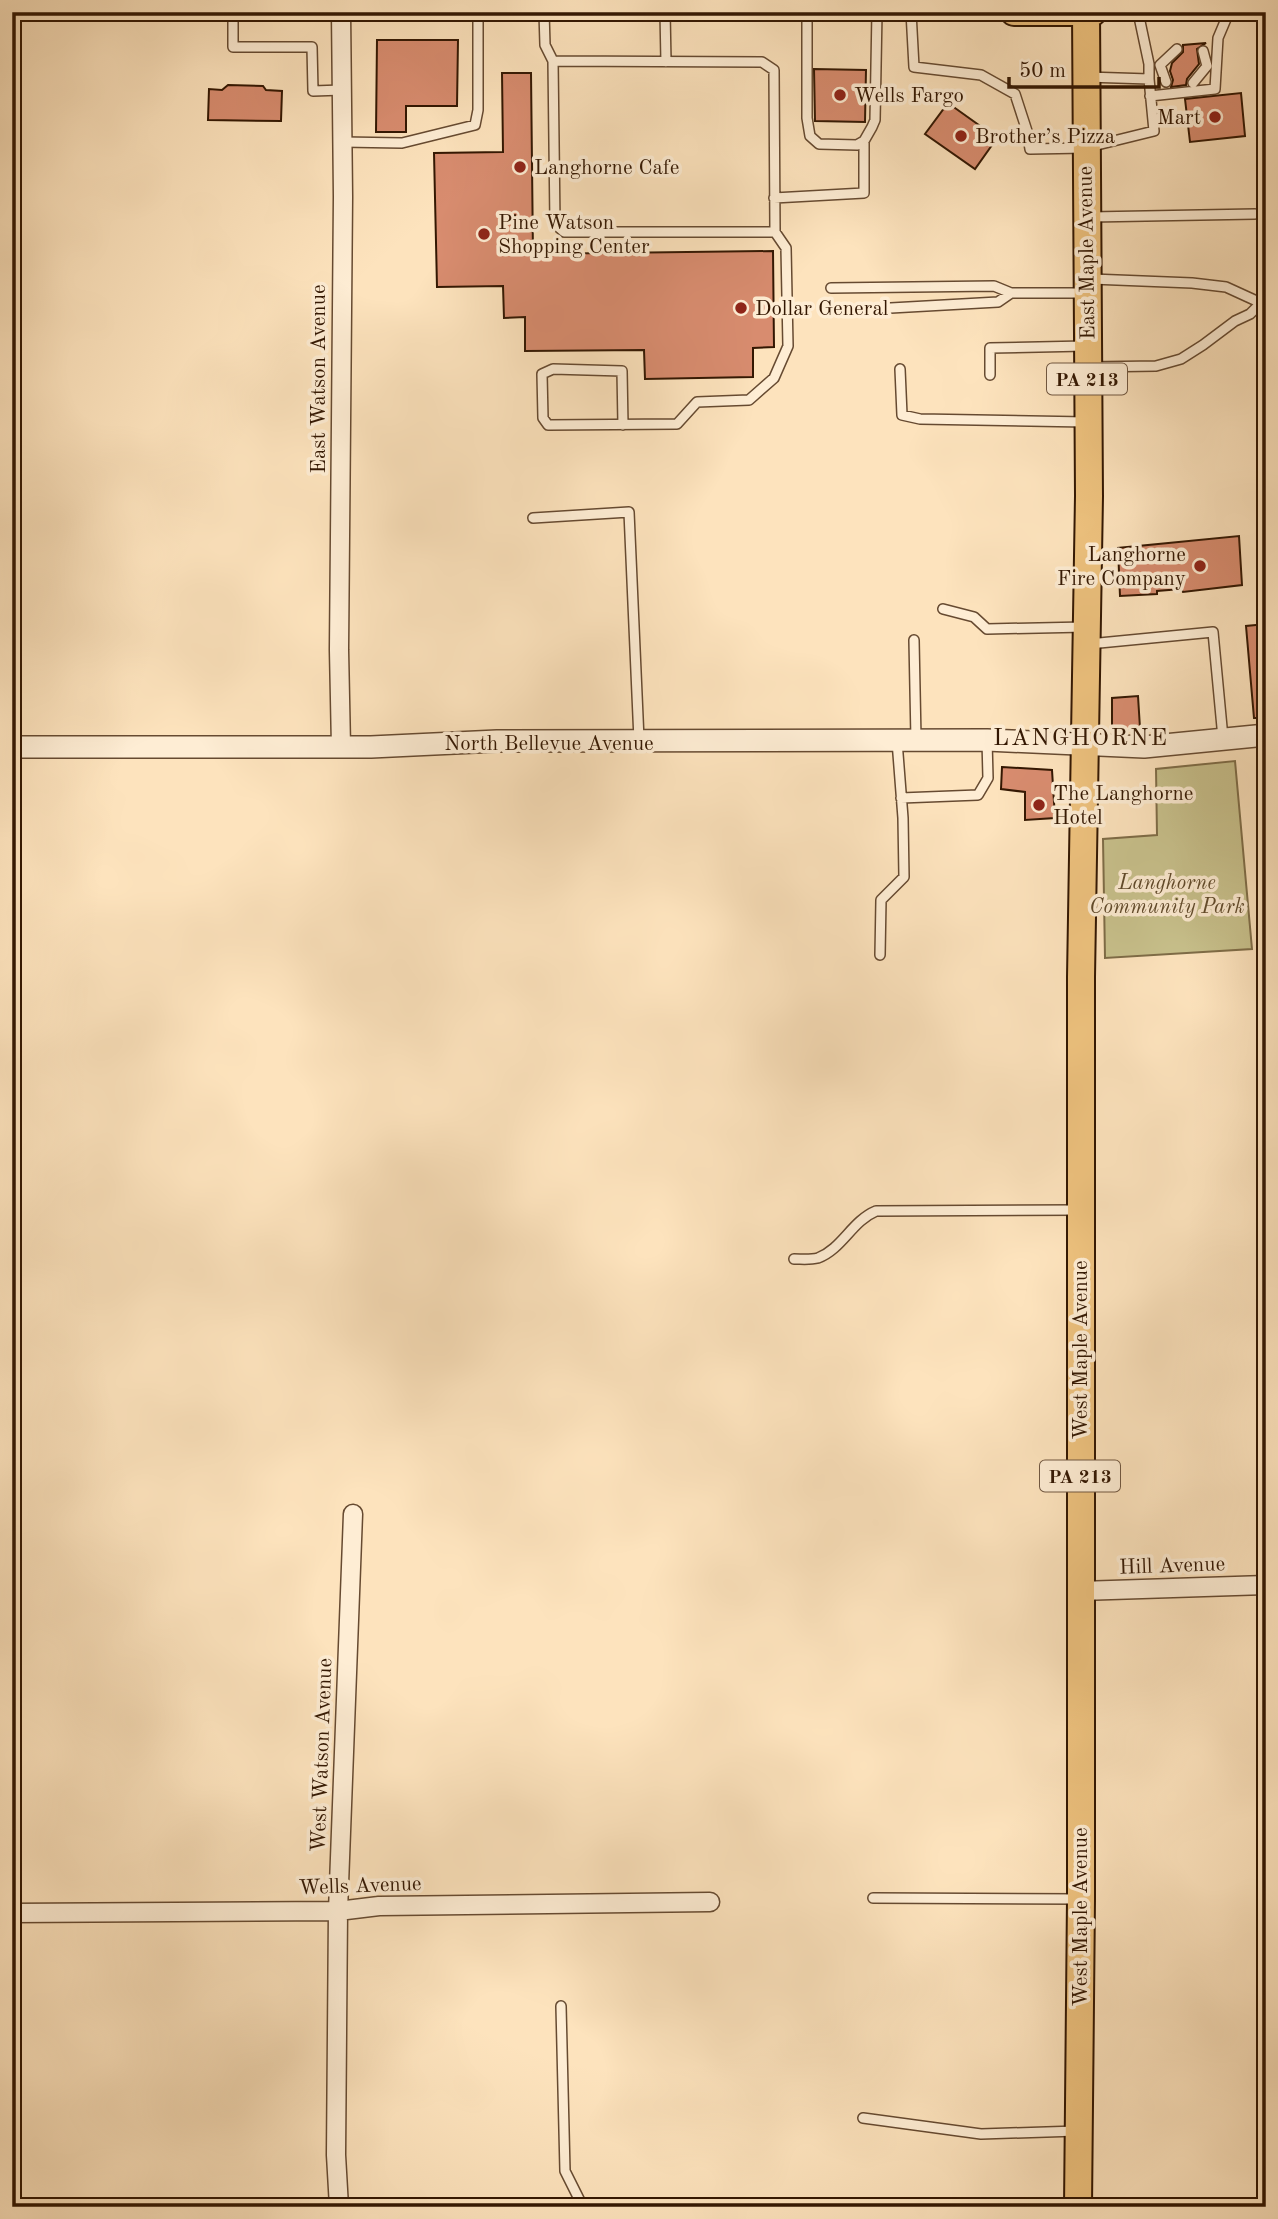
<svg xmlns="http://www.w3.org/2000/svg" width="1278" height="2219" font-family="'Old Standard TT',serif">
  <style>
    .green { fill: #c8c18c; stroke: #7e6c47; stroke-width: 2 }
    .building { fill: #d88c6f; stroke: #331702; stroke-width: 2 }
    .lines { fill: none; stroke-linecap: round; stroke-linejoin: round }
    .service-casing { stroke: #664a31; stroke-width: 12 }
    .minor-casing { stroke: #664a31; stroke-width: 21 }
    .tertiary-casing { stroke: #664a31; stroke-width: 24 }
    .primary-casing { stroke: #331702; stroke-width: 30 }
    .service { stroke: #feedd4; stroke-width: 9 }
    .minor { stroke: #feedd4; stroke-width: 18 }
    .tertiary { stroke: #feedd4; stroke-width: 21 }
    .primary { stroke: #eec27e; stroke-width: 26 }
    .poi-dot { fill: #8f2418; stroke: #feedd4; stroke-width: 2.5 }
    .labels { text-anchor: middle; stroke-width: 7; stroke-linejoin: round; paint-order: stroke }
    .shield { fill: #feedd4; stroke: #705741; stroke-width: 2 }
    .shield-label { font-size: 19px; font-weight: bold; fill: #331702 }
    .poi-label { font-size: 21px; fill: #331702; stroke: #feedd4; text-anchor: start }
    .street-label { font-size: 21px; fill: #331702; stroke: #feedd4 }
    .park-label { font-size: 21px; font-style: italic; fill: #604a2b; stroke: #feedd4 }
    .quarter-label { font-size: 24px; letter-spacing: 2px; fill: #331702; stroke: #feedd4 }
  </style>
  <rect width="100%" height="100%" fill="#fde3bd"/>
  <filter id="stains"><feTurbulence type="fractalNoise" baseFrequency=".00286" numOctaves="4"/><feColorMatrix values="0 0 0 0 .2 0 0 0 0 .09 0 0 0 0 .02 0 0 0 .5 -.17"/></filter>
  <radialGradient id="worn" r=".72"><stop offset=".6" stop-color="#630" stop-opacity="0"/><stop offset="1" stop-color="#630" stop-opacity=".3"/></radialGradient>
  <path class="green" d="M1235,761L1252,949L1105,958L1103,839L1157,835L1156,769Z"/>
  <path class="building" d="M377,40H458L457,106H406V132H376Z
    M1206,43L1197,49L1199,64L1187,79L1186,85L1171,87L1173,80L1170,71L1172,63L1183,52V45Z
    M814,69L866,70L865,122L815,121Z
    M502,73H531L533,254L773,251L774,347L753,348V377L645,379L644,350L525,351V317L504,318L503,286L437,287L434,153L503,152Z
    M228,85L263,86L266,90L282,91L281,121L208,120L209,89L222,90Z
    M1241,93L1245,136L1190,142L1185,99Z
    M948,103L997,138L975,169L925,134Z
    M1239,536L1242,585L1183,592L1181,589L1157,591V594L1120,596L1118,548Z
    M1266,624V718H1254L1246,626Z
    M1138,696L1140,728L1112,731V698Z
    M1002,767L1052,770L1055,818L1025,820V792L1001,789Z"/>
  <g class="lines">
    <g class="service-casing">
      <path id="service" d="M233,12V47H312L313,91L342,90
        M544,12L545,45L553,61L555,224L564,232H775L774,70L762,62L553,61
        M665,12L666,62
        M807,12V118L810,136L819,144L857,145L864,141L872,127L875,120L877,12
        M911,12L914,67L981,75L1015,94L1027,131L1030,149L1085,148L1154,131L1149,79L1087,77
        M1138,12L1149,64V79
        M1166,82L1160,65L1177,49
        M1193,83L1207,66L1203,51
        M1150,96L1215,89L1218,38L1229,12
        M343,142L402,143L475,125L478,110V12
        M774,198L864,193V141
        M1091,217L1255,214
        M1092,279L1192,283L1226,287L1261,303
        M831,288L994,286L1011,293H1086
        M855,310L998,302L1011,293
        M1091,367L1156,366L1181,359L1203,345L1235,321L1250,314L1261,303L1266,302
        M900,369L902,415L920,419L1086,422
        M990,375V348L1085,346
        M623,425L622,371L553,369L542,374L543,418L548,425L677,424L697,402L749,400L774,378L788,346L786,248L775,232
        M533,518L629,512L639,740
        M943,609L974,617L987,629L1085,627
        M914,640L916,739
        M1089,644L1213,632L1223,738
        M901,798L978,795L988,778L987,740
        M880,955L881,900L904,877L903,818L897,741
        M794,1259C802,1259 810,1260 818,1258C842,1249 852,1221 876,1211L1079,1210
        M873,1898L1079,1899
        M561,2006L565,2171L583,2207
        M863,2118L981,2134L1077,2131"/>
    </g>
    <g class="minor-casing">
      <path id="minor" d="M341,12L343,197L339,650L341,747
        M1080,1591L1266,1585
        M12,1913L338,1911L379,1906L710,1902
        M339,2207L336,2155L338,1911L353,1514"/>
    </g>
    <g class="tertiary-casing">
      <path id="tertiary" d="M12,747H371L497,741L987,740L1144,747L1266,735"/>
    </g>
    <g class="primary-casing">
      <path id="primary" d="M1014,12H1093
        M1078,2207L1081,1899V977L1089,496L1086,12"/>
    </g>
    <use href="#service" class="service"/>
    <use href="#minor" class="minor"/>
    <use href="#tertiary" class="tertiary"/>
    <use href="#primary" class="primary"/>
  </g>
  <g class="poi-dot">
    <circle cx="840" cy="95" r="7"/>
    <circle cx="1215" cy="117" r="7"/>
    <circle cx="961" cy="136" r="7"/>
    <circle cx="520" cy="167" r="7"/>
    <circle cx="484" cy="234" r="7"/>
    <circle cx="741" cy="308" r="7"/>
    <circle cx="1200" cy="566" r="7"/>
    <circle cx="1039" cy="805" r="7"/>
  </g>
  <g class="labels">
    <g class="shield">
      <rect x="1047" y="363.5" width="80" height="31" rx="5"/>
      <rect x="1040" y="1460.5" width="80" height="31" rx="5"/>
    </g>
    <g class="shield-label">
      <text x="1087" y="386">PA 213</text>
      <text x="1080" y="1483">PA 213</text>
    </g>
    <g class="poi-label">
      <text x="854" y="102">Wells Fargo</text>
      <text x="1201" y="124" text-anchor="end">Mart</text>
      <text x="975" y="143">Brother’s Pizza</text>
      <text x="534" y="174">Langhorne Cafe</text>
      <text x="498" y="229">Pine Watson<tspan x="498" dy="24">Shopping Center</tspan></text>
      <text x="755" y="315">Dollar General</text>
      <text x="1186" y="561" text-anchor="end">Langhorne<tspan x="1186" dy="24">Fire Company</tspan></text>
      <text x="1053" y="800">The Langhorne<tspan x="1053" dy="24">Hotel</tspan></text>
    </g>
    <g class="street-label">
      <text transform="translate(1086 253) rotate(-91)" y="7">East Maple Avenue</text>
      <text transform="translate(318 379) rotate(-90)" y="7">East Watson Avenue</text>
      <text x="549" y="750">North Bellevue Avenue</text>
      <text transform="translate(1080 1350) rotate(-90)" y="7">West Maple Avenue</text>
      <text transform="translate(1172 1565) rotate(-2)" y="7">Hill Avenue</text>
      <text transform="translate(321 1755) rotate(-88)" y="7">West Watson Avenue</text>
      <text transform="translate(360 1885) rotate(-2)" y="7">Wells Avenue</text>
      <text transform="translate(1080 1917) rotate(-90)" y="7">West Maple Avenue</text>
    </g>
    <g class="park-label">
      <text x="1167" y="889">Langhorne<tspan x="1167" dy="24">Community Park</tspan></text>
    </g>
    <g class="quarter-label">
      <text x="1081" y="745">LANGHORNE</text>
    </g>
  </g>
  <rect width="1278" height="2219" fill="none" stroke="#fde3bd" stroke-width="42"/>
  <rect x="14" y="14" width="1250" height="2191" fill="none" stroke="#331702" stroke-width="3.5"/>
  <rect x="21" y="21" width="1236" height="2177" fill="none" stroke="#331702" stroke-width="2"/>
  <path d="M1009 77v10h150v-10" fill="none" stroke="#331702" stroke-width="3.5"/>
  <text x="1019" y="77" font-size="21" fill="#331702" stroke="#feedd4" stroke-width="5" paint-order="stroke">50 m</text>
  <rect width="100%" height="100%" filter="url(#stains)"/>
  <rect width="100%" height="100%" fill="url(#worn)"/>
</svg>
